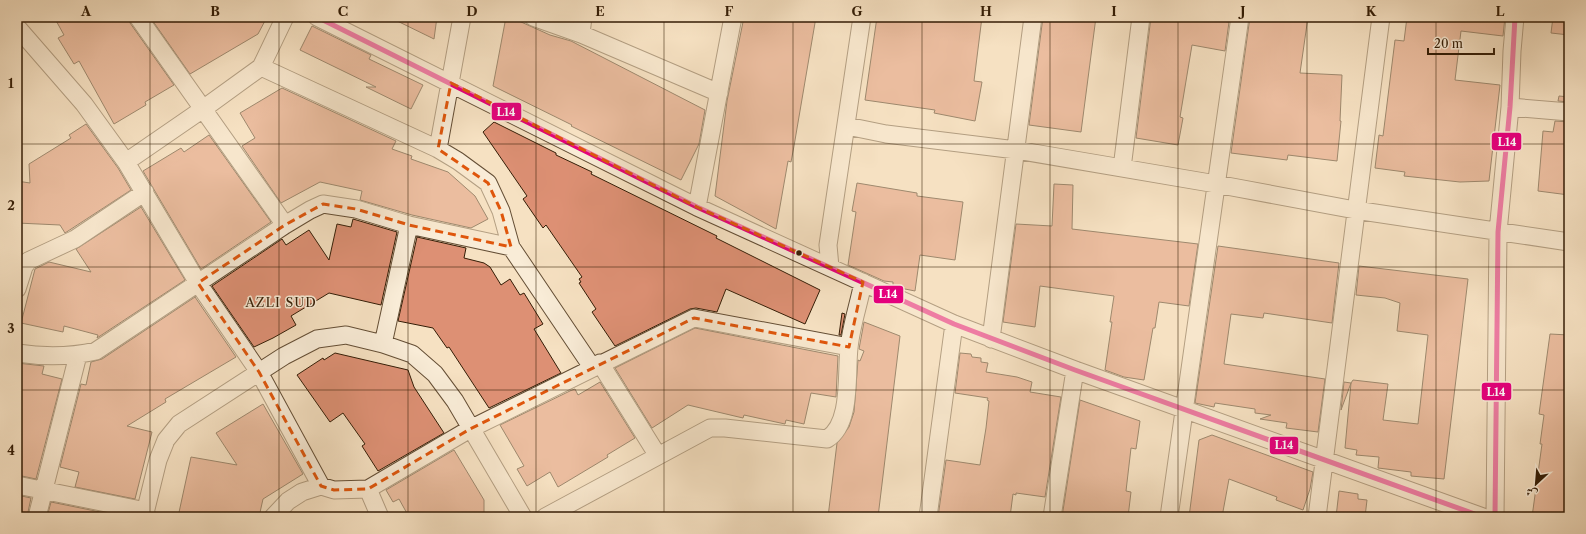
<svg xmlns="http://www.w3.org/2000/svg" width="1586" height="534" font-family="'Libre Caslon Text',Amiri,serif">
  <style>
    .building { fill: #dd9074; stroke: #341d06 }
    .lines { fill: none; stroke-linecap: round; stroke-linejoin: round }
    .minor-casing { stroke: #644e35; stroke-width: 19 }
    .minor { stroke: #f9ecd7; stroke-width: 17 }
    .bus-1-casing { stroke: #f9ecd7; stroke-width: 8 }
    .bus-1 { stroke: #e5007d; stroke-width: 5 }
    .marked { fill: none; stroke: #df560c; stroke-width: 3; stroke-dasharray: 8 5; stroke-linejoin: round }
    .grid { fill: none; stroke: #341d06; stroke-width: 1; stroke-opacity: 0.55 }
    .bus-dot { fill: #341d06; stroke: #f9ecd7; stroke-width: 1.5 }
    .labels { text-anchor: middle; stroke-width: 3; stroke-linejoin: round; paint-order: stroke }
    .neighbourhood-label { font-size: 13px; letter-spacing: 1px; fill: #341d06; stroke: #f9ecd7 }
    .line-badge { stroke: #f9ecd7; stroke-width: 1.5 }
    .badge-label { font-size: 11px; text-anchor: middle; font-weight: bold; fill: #fff }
    .neatline { fill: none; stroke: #341d06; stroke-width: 1.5 }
    .grid-label { font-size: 13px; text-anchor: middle; font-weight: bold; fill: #341d06 }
  </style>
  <rect width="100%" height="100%" fill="#f6e1c2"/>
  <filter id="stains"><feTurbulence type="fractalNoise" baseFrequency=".005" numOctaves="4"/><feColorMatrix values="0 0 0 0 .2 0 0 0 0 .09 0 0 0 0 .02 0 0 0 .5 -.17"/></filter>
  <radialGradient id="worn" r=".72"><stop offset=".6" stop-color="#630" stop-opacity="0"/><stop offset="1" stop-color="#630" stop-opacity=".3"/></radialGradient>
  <path class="building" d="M54,17H128L130,23L174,85L145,102L146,105L114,124L79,61L74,64L58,38L64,35Z
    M150,17H267L258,34L190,74Z
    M389,17H437L434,39Z
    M506,17H510L550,35L571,41L705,110L699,144L681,180L571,126L572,125L493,86Z
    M744,17H816L794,146L791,162L788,161L776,229L715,196L727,101Z
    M877,17H913L946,21L947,17H982L974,81L982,82L975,121L934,113L935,110L865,100Z
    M1043,17H1096L1081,132L1029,125Z
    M1151,17H1193L1229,22L1225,51L1192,45L1180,117L1183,118L1178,145L1136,138Z
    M1250,17H1308L1300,73L1342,75L1340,121H1341L1337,161L1288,155L1287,160L1231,153Z
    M1407,17H1505L1503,36L1461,31L1455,80L1500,85L1489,181L1460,182L1404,176L1405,172L1375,168L1379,135L1383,136L1395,40L1404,41Z
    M1553,17H1569V35L1551,33Z
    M312,26L371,55L369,59L423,85L411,109L366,87H376L300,50Z
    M282,88L396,141L392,149L412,156L411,159L448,172L475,196L488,219L471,228L412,215L360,200L362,191L320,182L281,203L242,146L255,138L240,113Z
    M1559,96L1569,97V102L1558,101Z
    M1555,121L1569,122V195L1538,191L1543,131L1553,132Z
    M494,122L556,153V155L592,172L591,174L717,236L716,238L820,290L805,324L726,289L717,312L696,308L690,309L615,346L592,312L596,309L579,283L581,282L579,279L582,277L546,225L543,228L523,199L527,196L483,132Z
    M86,124L118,168L131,190L65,233L60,225L17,223V181L30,183L29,164L71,138L69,135Z
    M209,135L271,222L201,269L143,171L181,148L184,152Z
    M857,183L917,193V196L963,202L955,260L920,255L915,291L900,288L893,285V282L884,281L848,265L856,212L852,211Z
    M1054,184L1073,185L1072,229L1198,244L1189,306L1159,302L1155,328H1153L1144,380L1124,377L1105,370L1112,322H1110L1114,296L1040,286L1035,327L1003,322L1016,224L1052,226Z
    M141,207L185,280L97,338L98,335L64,326L63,332L21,323L35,269L49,262L91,272L76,249Z
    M353,219L397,232L381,305L329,293L291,316L296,325L273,338L254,347L212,286L282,239L286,245L309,230L329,260L337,224L351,227Z
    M417,237L466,248L464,258L484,263L490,267L501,285L510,279L520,295L524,293L543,324L534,329L561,373L489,408L449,347L447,348L433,328L398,321Z
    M1218,246L1339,263L1332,323L1264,313L1263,318L1231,314L1224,364L1325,379L1318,432L1286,428L1287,423L1260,419L1271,415L1255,413V409L1215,403L1214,407L1195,403Z
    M1359,266L1468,279L1444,479L1411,476V472L1378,468L1379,457L1356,455L1357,450L1345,448L1351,383L1353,380L1388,384L1383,420L1418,424L1428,335L1397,331L1400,303L1385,298L1356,295Z
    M195,297L236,357L165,399L166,402L127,426L152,432L135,499L75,487L79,472L60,467L81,384L86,385L91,362L102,359Z
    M842,313L845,314L841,335H839Z
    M864,322L900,336L878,517H828L837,443L849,427L854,412L858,360L860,361L864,351L859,349Z
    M695,328L838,356L836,397L811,393L804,424L786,420L785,424L744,415L743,418L688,405L652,428L615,368Z
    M1550,334L1569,335V517H1532L1542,444H1540L1544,415L1539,414Z
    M335,353L408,370L414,387L444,433L378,471L362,446L365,444L343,413L330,422L297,375L323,358L324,360Z
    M960,353L971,354L972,357L981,358V362L988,363L986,372L1017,377L1032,382L1030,392L1061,397L1045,497L1016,493V495L1013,494L1010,517H938L946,460L980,465L986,428L989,401L987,400L988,398L955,393Z
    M17,363L44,366L42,374L62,379L36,479L17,475Z
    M600,382L635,438L607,455L608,457L558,487L550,472L527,486L517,469L524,466L500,425L572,390L575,389L578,395Z
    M1344,382L1351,383L1341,410Z
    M1080,400L1140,421L1136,449L1131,448L1126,491L1131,492L1128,517H1062Z
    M263,404L303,474L263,499L259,517H178L191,457L237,465L216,433Z
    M1212,435L1313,472L1310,489L1303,510L1276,500L1277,497L1229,479L1222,517H1189L1199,440Z
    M454,450L484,500V517H409L399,499L393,502L386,490Z
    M1339,491L1358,494V499L1367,500L1365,517H1336Z
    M17,495L31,498L27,517H17Z
    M51,502L125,517H47Z"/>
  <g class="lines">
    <g class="minor-casing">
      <path id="minor" d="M138,17L285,225
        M317,17L697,207L954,324L1075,370L1483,517
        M462,17L438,149L458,161L488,183L501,211L511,247L592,367
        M533,17L581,34L719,93
        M17,27L84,104L126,162L198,283L259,372L321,486
        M581,34L583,17
        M261,67L438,149
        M1510,107L1569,112
        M847,126L886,134L1016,150L1216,184L1355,210L1569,242
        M126,162L203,109L261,67L285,17
        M1122,168L1141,17
        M697,207L733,17
        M830,267L828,245L862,17
        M17,289L24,267L28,261L75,239L145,192
        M991,339L1033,17
        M383,344L409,225
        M17,353C44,357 70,357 96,351L285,225L310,210L323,204L356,209L409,225L511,247
        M600,363L658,456
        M17,485L146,511
        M368,489L470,429L694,318L849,347
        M37,517L78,355
        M144,517L158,460L166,440L179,424L284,356L317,339L346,335L383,344L412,354L435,374L455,401L523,517
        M273,517L288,501L302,492L321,486L334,490L368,489L380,517
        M545,517L710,428H725L827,439C852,424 846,374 849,348C851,326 859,304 863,282
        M928,517L954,324
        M1052,517L1075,370
        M1169,517L1240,17
        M1317,517L1381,17
        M1495,517L1498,232L1510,107L1512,51L1515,17"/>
    </g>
    <use href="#minor" class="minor"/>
    <g class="bus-1-casing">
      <path id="bus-1" d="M317,17L697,207L954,324L1075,370L1483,517
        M1495,517L1498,232L1510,107L1515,17"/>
    </g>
    <use href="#bus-1" class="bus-1"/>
  </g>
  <path d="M0 0H1586V534H0ZM451,83L697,207L863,282L849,347L694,318L470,429L368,489L334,490L321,486L259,372L198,283L285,225L323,204L356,209L409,225L511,247L501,211L488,183L438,149Z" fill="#f6e1c2" fill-opacity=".55" fill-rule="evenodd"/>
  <path class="marked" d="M451,83L697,207L863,282L849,347L694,318L470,429L368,489L334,490L321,486L259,372L198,283L285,225L323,204L356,209L409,225L511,247L501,211L488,183L438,149Z"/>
  <path class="grid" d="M150,17V517M279,17V517M408,17V517M536,17V517M664,17V517M793,17V517M922,17V517M1050,17V517M1178,17V517M1307,17V517M1436,17V517M17,144H1569M17,267H1569M17,390H1569"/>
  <circle class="bus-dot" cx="799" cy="253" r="3.5"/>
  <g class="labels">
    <g class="neighbourhood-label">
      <text x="281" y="307">AZLI SUD</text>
    </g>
  </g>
  <g class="line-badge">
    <rect x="491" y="102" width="31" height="19" rx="4" fill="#e5007d"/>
    <rect x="1491" y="132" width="31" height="19" rx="4" fill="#e5007d"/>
    <rect x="873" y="285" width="31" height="19" rx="4" fill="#e5007d"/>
    <rect x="1481" y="382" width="31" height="19" rx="4" fill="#e5007d"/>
    <rect x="1269" y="436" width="30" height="19" rx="4" fill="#e5007d"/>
  </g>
  <g class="badge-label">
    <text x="506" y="116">L14</text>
    <text x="1507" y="146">L14</text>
    <text x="888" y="298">L14</text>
    <text x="1496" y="396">L14</text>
    <text x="1284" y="449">L14</text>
  </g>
  <rect width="1586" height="534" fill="none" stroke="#f6e1c2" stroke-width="44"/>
  <g transform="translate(1536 484) rotate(206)" stroke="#f9ecd7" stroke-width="3" paint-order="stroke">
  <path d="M0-3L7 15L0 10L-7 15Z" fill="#341d06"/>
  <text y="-6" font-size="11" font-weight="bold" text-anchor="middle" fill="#341d06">ش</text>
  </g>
  <path d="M1428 48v6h66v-6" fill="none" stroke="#341d06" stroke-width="2"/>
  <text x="1434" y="48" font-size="12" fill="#341d06" stroke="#f9ecd7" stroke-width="3" paint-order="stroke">20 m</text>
  <rect x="22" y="22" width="1542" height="490" class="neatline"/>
  <g class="grid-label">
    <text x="86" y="16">A</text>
    <text x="215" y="16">B</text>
    <text x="343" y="16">C</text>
    <text x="472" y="16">D</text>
    <text x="600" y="16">E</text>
    <text x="729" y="16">F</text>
    <text x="857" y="16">G</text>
    <text x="986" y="16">H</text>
    <text x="1114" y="16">I</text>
    <text x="1243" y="16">J</text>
    <text x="1371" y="16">K</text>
    <text x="1500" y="16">L</text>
    <text x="11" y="88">1</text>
    <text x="11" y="210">2</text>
    <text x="11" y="333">3</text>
    <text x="11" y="455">4</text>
  </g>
  <rect width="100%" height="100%" filter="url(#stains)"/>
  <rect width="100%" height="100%" fill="url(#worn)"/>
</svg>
